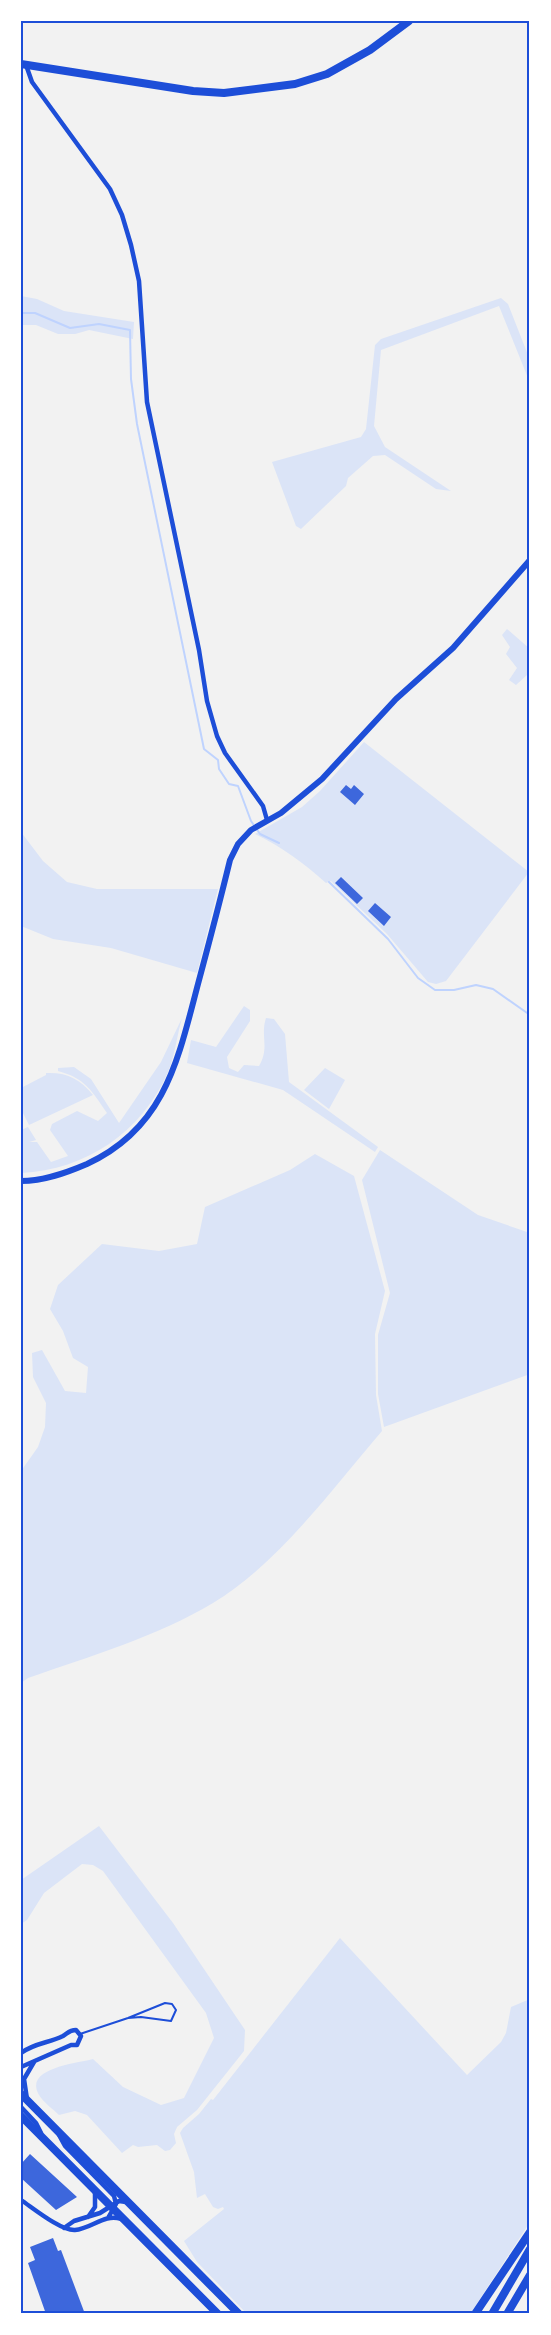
<svg xmlns="http://www.w3.org/2000/svg" width="551" height="2335" font-family="Literata,serif">
  <style>
    .green { fill: #dbe4f7 }
    .lines { fill: none; stroke-linecap: round; stroke-linejoin: round }
    .stream { stroke: #bfd3fe; stroke-width: 2 }
    .building { fill: #3d67dc }
    .service { stroke: #1d4ed8; stroke-width: 2 }
    .minor { stroke: #1d4ed8; stroke-width: 4.5 }
    .tertiary { stroke: #1d4ed8; stroke-width: 6 }
    .primary { stroke: #1d4ed8; stroke-width: 8 }
    .trunk { stroke: #1d4ed8; stroke-width: 8 }
    .neatline { fill: none; stroke: #1d4ed8; stroke-width: 2 }
  </style>
  <rect width="100%" height="100%" fill="#f2f2f2"/>
  <path class="green" d="M21,296L37,299L64,311L134,322L133,339L89,330L75,334H58L36,325H21Z
    M501,298L508,304L530,360V383L499,306L381,350L374,426L385,447L451,491L436,489L385,455L373,456L348,478L346,486L301,529L296,526L272,462L361,437L366,429L375,345L381,339Z
    M507,629L530,649V678L527,675L516,685L509,680L517,668L506,654L510,647L502,635Z
    M364,742L529,872L446,981L436,984L428,982L387,934L331,881L326,883C304,863 282,847 255,834L302,807L320,791Z
    M21,832L43,861L67,882L97,889H218L197,973L111,948L53,939L21,926Z
    M244,1006L250,1010V1021L227,1057L229,1068L238,1072L244,1065L259,1066C270,1047 260,1037 266,1018L274,1019L285,1034L289,1082L378,1147L375,1152L283,1090L187,1063L191,1040L216,1047Z
    M182,1018C177,1035 175,1055 168,1072C142,1132 86,1170 21,1173V1130L28,1127L36,1140L29,1142H37L51,1162L68,1156L50,1130L52,1124L77,1111L98,1121L107,1113C92,1091 85,1078 58,1071V1068L74,1067L91,1079L119,1123L161,1062Z
    M325,1068L345,1080L329,1109L304,1090Z
    M46,1073C67,1072 80,1079 93,1095L29,1125L21,1109V1088L46,1075Z
    M380,1150L478,1215L530,1233V1374L384,1427L378,1394V1335L390,1293L362,1180Z
    M315,1154L354,1176L385,1291L375,1334L376,1395L382,1431C333,1488 278,1564 213,1603C156,1637 91,1656 28,1678L21,1683V1471L38,1447L45,1427L46,1403L33,1377L32,1353L42,1350L65,1391L86,1393L88,1367L73,1358L63,1331L50,1309L58,1285L102,1244L159,1251L197,1244L205,1207L290,1170Z
    M99,1826L173,1923L245,2030L244,2051L197,2110L177,2127L174,2134L176,2143L170,2150L165,2151L157,2145L138,2147L133,2145L122,2153L87,2115L75,2111L59,2115C53,2109 43,2102 39,2095C23,2068 78,2063 93,2059L123,2087L161,2105L184,2098L214,2038L206,2013L103,1871L93,1865L82,1864L44,1893L27,1920L21,1924V1880Z
    M340,1938L467,2075L501,2042L506,2033L511,2007L530,1999V2222L470,2314H247L197,2262L184,2241L224,2209L223,2207L218,2209L213,2207L205,2194L197,2198L194,2172L180,2133L183,2128L199,2114L211,2099L213,2100Z"/>
  <g class="lines">
    <path class="stream" d="M21,313H35L70,328L99,324L130,330L131,379L137,424L204,749L218,760L219,769L229,784L238,786L251,821L260,834L279,843
      M329,882L388,939L418,978L435,990H454L476,985L493,989L530,1015"/>
  </g>
  <path class="building" d="M346,785L351,789L354,785L364,794L355,805L340,792Z
    M341,877L363,898L357,904L335,883Z
    M375,903L391,917L384,926L368,911Z
    M30,2154L77,2197L56,2210L21,2178V2164Z
    M53,2238L58,2251L61,2250L85,2314H46L28,2263L35,2260L30,2247Z"/>
  <g class="lines">
    <path class="service" d="M80,2034L128,2018L165,2003L172,2004L176,2010L171,2021L141,2017L128,2018"/>
    <path class="minor" d="M26,65L32,82L110,189L122,215L131,245L139,281L147,402L199,650L207,701L217,736L225,753L263,806L267,820
      M21,2053C34,2043 49,2043 63,2036C68,2033 69,2030 76,2030L81,2036L77,2045H71L21,2067
      M27,2099L24,2079L34,2062
      M21,2107L36,2123L41,2133
      M59,2135L65,2146L114,2196L116,2204L108,2218
      M21,2200C33,2208 61,2231 75,2230C91,2229 105,2213 121,2219
      M88,2217L95,2207V2192
      M64,2228L74,2221L100,2213L119,2201L126,2202"/>
    <path class="tertiary" d="M21,1181C44,1181 66,1173 87,1164C165,1128 178,1060 198,984C209,943 220,901 230,860L238,844L251,830L281,813L322,779L396,699L453,648L530,560"/>
    <path class="primary" d="M21,64L193,91L224,93L295,84L327,74L370,50L409,21
      M21,2094L239,2314
      M21,2116L218,2314"/>
    <path class="trunk" d="M475,2314L530,2232
      M492,2314L530,2249
      M507,2314L530,2275"/>
  </g>
  <rect width="551" height="2335" fill="none" stroke="#ffffff" stroke-width="45"/>
  <rect x="22" y="22" width="506" height="2290" class="neatline"/>
</svg>
